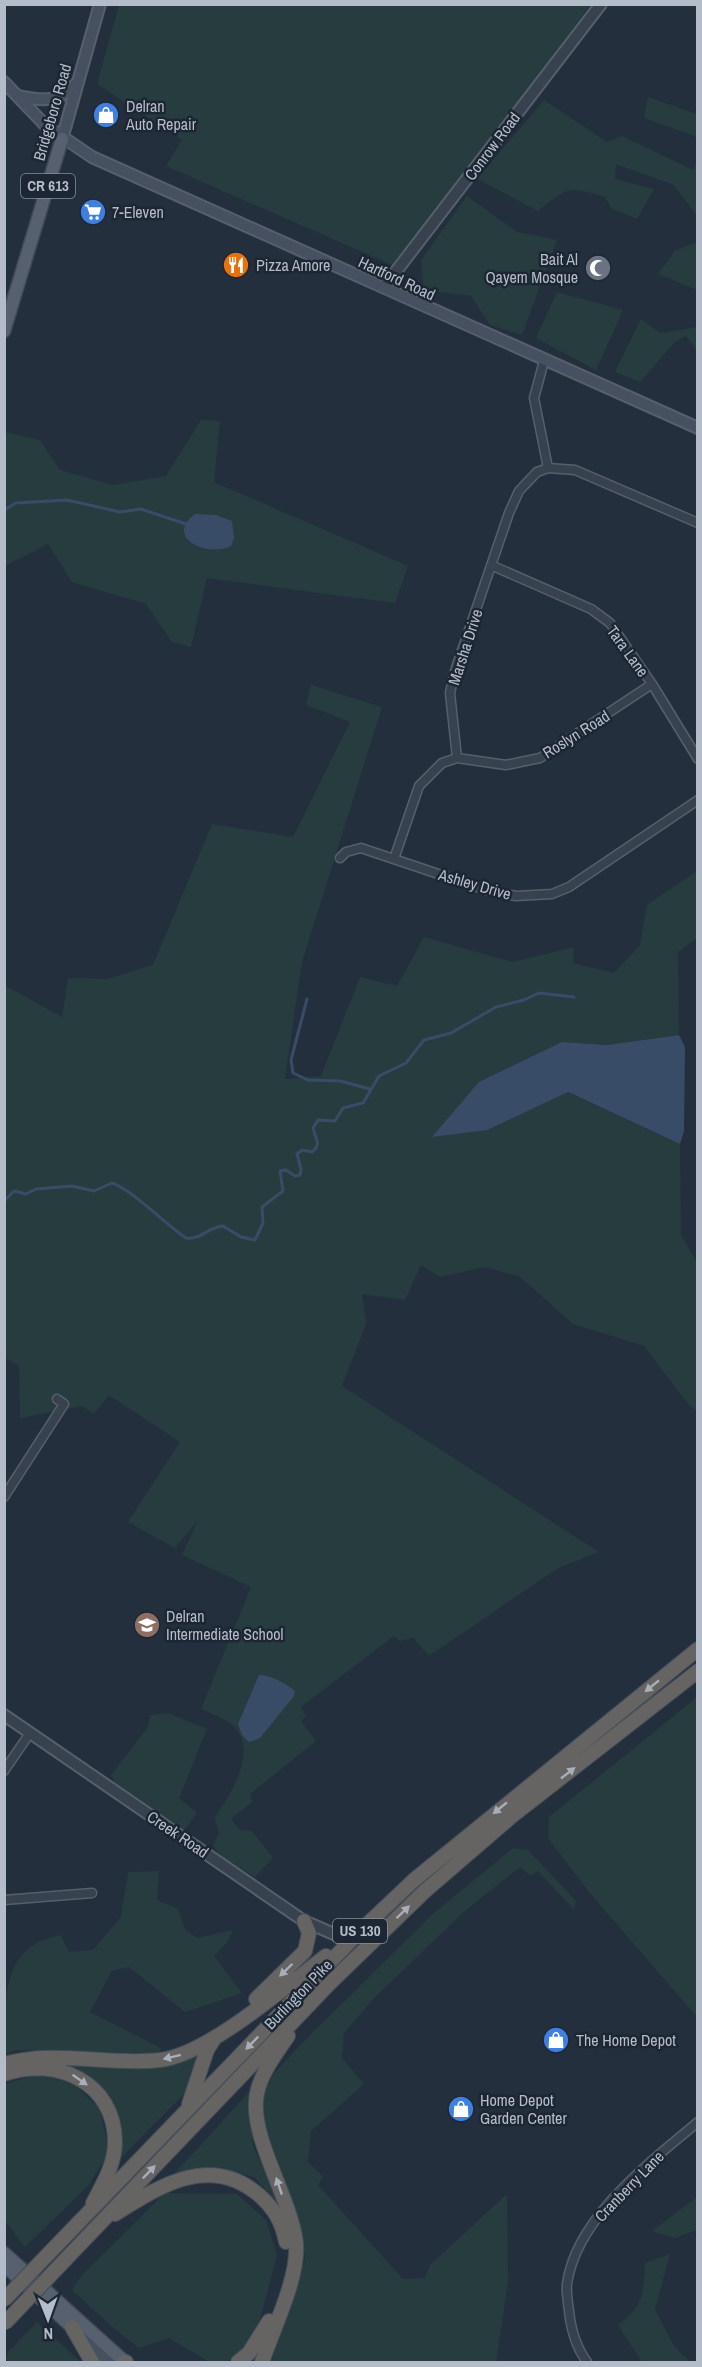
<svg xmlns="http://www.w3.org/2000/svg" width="702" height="2367" font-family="'Archivo Narrow',sans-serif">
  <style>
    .green { fill: #263c3f }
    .water { fill: #394c67 }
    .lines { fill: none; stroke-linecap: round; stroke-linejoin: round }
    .stream { stroke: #394c67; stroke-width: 3 }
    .minor-casing { stroke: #565f6c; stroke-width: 11 }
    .tertiary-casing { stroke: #565f6c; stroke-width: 14 }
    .secondary-casing { stroke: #565f6c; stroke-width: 14 }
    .primary-casing { stroke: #414a57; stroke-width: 15 }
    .trunk-casing { stroke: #434c59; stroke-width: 16 }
    .minor { stroke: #38414e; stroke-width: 8 }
    .tertiary { stroke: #38414e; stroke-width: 10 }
    .secondary { stroke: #465061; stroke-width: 10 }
    .primary { stroke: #56606e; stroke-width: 12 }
    .trunk { stroke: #656462; stroke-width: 14 }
    .trunk-bridge-casing { stroke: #434c59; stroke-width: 16; stroke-linecap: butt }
    .trunk-bridge { stroke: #656462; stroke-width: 14 }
    .oneway { fill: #a8afba }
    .labels { text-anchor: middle; stroke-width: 5; stroke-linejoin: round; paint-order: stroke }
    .shield { fill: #1d2633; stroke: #878f9c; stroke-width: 1.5 }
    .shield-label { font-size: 15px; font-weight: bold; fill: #b4bcc9 }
    .poi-label { font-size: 16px; fill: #b4bcc9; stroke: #1d2633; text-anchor: start }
    .street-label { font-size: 16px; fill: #b4bcc9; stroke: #1d2633 }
  </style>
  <rect width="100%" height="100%" fill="#242f3e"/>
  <path class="green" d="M119,5H590L399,268L166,166L182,140L97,84Z
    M648,97L697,114V141L695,136L644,118Z
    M544,100L607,142L622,136L693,170L697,162V216L674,185L616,164L615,179L654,189L637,219L612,209L605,197C566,186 570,186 538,211L477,179Z
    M467,196L517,232L557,240L522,335L490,325L471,296L424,290L421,260Z
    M697,242V290L658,274L675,251Z
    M557,292L623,310L596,370L536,338Z
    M641,319L660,333L697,327V351L686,336L675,342L640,382L615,372Z
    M201,420L220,421L214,482L408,566L395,603L207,578L191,647L172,642L146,604L72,582L48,544L5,566V432L40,440L60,470L113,485L166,476Z
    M311,685L382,707L302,962L285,1079L321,1076L360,977L397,986L424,937L512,962L574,947L573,963L614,973L640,945L647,905L697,871V938L678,952L679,1035L607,1045L562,1042L487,1130L567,1092L680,1144L681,1235L697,1262V1411L689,1405L644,1346L573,1324L519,1276L484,1267L440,1277L421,1265L405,1300L362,1294L366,1324L342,1386L599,1552L558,1568L429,1656L413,1638L400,1641L394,1636L301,1707L306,1716L301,1721L316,1741L250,1794L252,1802L231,1819L240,1830L252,1831L273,1858L255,1877L221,1856L213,1846L219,1833L215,1817C232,1792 263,1744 227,1721C219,1716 209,1713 201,1709L251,1587L182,1555L198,1520L175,1548L128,1522L180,1442L109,1395L94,1414L82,1406L20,1418L19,1365L4,1358V985L62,1017L68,978L107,979L153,965L212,824L293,837L350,722L306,705Z
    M697,1697V2017L589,1892L548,1838L549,1817Z
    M168,1713L207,1729L179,1798L197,1813L184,1830L115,1783L111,1775L148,1727L150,1715Z
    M513,1848L528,1850L576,1901L574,1910L538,1871L531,1876L520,1867L466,1910L377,1995L344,2033L342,2058L364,2084L311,2131L308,2162L323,2177L318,2185L403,2279L425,2278L430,2265L507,2194L508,2282L496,2362H270L305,2257L296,2214L265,2126L263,2094L274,2073L309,2036L434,1913Z
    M159,1871L157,1900L178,1909L185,1929L197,1938L233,1930L227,1942L214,1956L242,1993L185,2012L129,1967L112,1971L90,2012L161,2048L159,2054L18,2050L5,2054C5,1999 0,1946 61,1935L69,1952L93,1950L121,1917L128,1872Z
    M200,2056L185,2093L118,2161C127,2109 105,2084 61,2062L172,2064Z
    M41,2073L72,2082L100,2109L109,2152L88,2186L25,2247L5,2221V2084Z
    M249,2092L253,2146L281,2206L254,2177L218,2168L175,2173Z
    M165,2193L237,2194L266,2220L277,2255L255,2338L227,2362H209L169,2338L139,2348L111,2326L72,2290L81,2276Z
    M697,2197V2230L675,2238L652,2231Z
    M670,2254L655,2309L674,2346L690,2362H642L618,2325C644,2306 643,2294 645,2263Z
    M37,2322L81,2362H5L8,2352Z"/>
  <path class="water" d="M195,514L216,515L232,521L234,538L231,546C209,558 163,538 195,514Z
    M679,1035L685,1047L684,1131L680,1144L568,1092L487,1130L432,1137L479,1082L562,1042L607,1045Z
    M259,1675C271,1675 285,1683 295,1691L294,1696L260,1738L249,1742L242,1735L238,1724Z"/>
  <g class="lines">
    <path class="stream" d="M4,510L16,503L67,500L120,512L141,509L189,525
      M307,999L291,1060L293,1073L308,1080L340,1081L370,1089
      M4,1201L14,1191L26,1194L36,1189L72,1186L94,1191L112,1183C133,1190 166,1225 186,1238C201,1240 208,1227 223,1226L241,1237L255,1240L263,1223L262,1207L283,1191L280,1171L286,1170L295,1176L300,1175L301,1169L297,1154L302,1150L312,1152C322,1145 315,1137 313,1128L318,1120L335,1121L343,1108L363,1103L379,1076L406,1063L424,1040L451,1033L496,1007L524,1000L539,993L574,997"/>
    <g class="minor-casing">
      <path id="minor" d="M544,361L534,398L548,468
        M493,566L591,609L610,623L652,684L698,759
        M457,758L450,693L455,671L509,513L519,491L537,472L548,468L575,470L698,523
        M340,858L346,852L361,848L486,890L516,896L552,894L569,887L698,800
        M394,859L419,786L442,763L457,758L506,765L540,758L652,684
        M4,1497L64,1404L57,1399
        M4,1771L30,1733
        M4,1900L92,1893
        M587,2362C576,2347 571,2330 569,2311C568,2302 566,2292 567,2284C576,2218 650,2162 698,2122"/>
    </g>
    <g class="tertiary-casing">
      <path id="tertiary" d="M384,287L601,4
        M4,1715L304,1921L336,1935L359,1932"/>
    </g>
    <g class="secondary-casing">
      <path id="secondary" d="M4,82L45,125L92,157L698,428
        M18,96C43,101 59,103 77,83
        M62,139L100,4
        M78,2333L110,2362"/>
    </g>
    <g class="primary-casing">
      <path id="primary" d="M4,331L62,139
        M4,2253L125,2362
        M4,2265L72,2327"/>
    </g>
    <g class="trunk-casing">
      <path id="trunk" d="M256,1999L305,1951L309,1933L304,1921
        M4,2064C56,2049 108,2066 160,2060C207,2055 286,1986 326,1956
        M4,2074C56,2056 115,2082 115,2142C115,2164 103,2184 93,2203
        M189,2104L207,2050L214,2039
        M115,2214C160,2186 210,2153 259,2195C274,2208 282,2222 286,2242
        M55,2247L359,1932L414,1880L698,1649
        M65,2260L330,1983L425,1891L512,1816L698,1671
        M72,2327L92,2362
        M125,2362H126
        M238,2362L249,2353L269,2321
        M262,2362C273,2329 299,2278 296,2243C291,2197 248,2136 257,2093C261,2073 277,2052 288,2036"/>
    </g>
    <use href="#minor" class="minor"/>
    <use href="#tertiary" class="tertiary"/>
    <use href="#secondary" class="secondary"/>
    <use href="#primary" class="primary"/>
    <use href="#trunk" class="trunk"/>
    <g class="trunk-bridge-casing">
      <path id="trunk-bridge" d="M4,2300L55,2247
        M5,2323L65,2260"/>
    </g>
    <use href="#trunk-bridge" class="trunk-bridge"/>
  </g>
  <defs><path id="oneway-solid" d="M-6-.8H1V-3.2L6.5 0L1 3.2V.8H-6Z" transform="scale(1.5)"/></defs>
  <g class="oneway">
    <use href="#oneway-solid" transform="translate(652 1686) rotate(141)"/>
    <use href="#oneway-solid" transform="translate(568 1773) rotate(-38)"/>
    <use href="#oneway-solid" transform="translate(500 1808) rotate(141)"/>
    <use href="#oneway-solid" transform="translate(403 1912) rotate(-44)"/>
    <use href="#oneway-solid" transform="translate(286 1970) rotate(136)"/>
    <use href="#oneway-solid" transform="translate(252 2043) rotate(134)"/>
    <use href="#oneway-solid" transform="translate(172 2057) rotate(166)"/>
    <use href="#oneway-solid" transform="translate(80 2080) rotate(35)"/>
    <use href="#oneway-solid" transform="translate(149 2172) rotate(-46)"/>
    <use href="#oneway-solid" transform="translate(279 2186) rotate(-109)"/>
  </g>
  <defs>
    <g id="shop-disc" transform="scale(1.35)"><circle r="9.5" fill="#3f7fe0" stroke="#1d2633"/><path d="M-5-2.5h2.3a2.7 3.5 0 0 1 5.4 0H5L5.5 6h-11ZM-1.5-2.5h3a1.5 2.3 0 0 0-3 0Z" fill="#fff"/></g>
    <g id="supermarket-disc" transform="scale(1.35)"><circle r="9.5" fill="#3f7fe0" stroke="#1d2633"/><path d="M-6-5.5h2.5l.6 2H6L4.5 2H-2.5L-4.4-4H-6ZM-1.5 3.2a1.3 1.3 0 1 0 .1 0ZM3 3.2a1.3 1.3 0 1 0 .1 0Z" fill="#fff"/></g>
    <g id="restaurant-disc" transform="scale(1.35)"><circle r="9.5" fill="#e8710a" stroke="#1d2633"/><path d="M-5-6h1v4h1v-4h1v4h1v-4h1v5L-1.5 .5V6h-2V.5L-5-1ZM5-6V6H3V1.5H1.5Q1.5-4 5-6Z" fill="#fff"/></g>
    <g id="mosque-disc" transform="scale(1.35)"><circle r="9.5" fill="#6b7280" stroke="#1d2633"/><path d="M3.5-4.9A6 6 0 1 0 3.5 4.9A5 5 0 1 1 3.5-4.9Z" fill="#fff"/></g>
    <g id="school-disc" transform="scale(1.35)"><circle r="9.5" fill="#8d6e63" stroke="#1d2633"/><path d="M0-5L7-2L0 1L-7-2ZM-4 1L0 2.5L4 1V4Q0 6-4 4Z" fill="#fff"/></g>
  </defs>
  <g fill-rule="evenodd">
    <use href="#shop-disc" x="106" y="115"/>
    <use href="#supermarket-disc" x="93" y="212"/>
    <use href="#restaurant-disc" x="236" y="265"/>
    <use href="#mosque-disc" x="598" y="268"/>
    <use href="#school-disc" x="147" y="1625"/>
    <use href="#shop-disc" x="556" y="2040"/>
    <use href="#shop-disc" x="461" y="2109"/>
  </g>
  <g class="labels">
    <g class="shield">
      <rect x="21" y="174" width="54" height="24" rx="4.5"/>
      <rect x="333" y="1919" width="54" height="24" rx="4.5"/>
    </g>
    <g class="shield-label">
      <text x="48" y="191">CR 613</text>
      <text x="360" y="1936">US 130</text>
    </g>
    <g class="poi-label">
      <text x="126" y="112">Delran<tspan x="126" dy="18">Auto Repair</tspan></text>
      <text x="112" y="218">7-Eleven</text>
      <text x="578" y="265" text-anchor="end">Bait Al<tspan x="578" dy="18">Qayem Mosque</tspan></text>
      <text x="256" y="271">Pizza Amore</text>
      <text x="166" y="1622">Delran<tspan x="166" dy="18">Intermediate School</tspan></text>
      <text x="576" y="2046">The Home Depot</text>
      <text x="480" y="2106">Home Depot<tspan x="480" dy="18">Garden Center</tspan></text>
    </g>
    <g class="street-label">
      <text transform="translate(52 112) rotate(-74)" y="6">Bridgeboro Road</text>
      <text transform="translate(492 146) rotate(-53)" y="6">Conrow Road</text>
      <text transform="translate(397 278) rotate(25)" y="6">Hartford Road</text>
      <text transform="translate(465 647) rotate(-72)" y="6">Marsha Drive</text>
      <text transform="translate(628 651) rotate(54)" y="6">Tara Lane</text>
      <text transform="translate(576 734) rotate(-32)" y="6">Roslyn Road</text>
      <text transform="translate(475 884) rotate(16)" y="6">Ashley Drive</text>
      <text transform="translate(178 1834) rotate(34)" y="6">Creek Road</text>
      <text transform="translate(298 1994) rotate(-46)" y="6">Burlington Pike</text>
      <text transform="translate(629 2186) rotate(-46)" y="6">Cranberry Lane</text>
    </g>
  </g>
  <rect width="702" height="2367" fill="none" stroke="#b4bcc9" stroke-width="12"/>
  <g transform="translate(48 2319) rotate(179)" stroke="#1d2633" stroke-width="4.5" paint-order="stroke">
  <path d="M0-4.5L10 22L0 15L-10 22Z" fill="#b4bcc9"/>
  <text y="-9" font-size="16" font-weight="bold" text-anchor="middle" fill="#b4bcc9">N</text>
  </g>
</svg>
